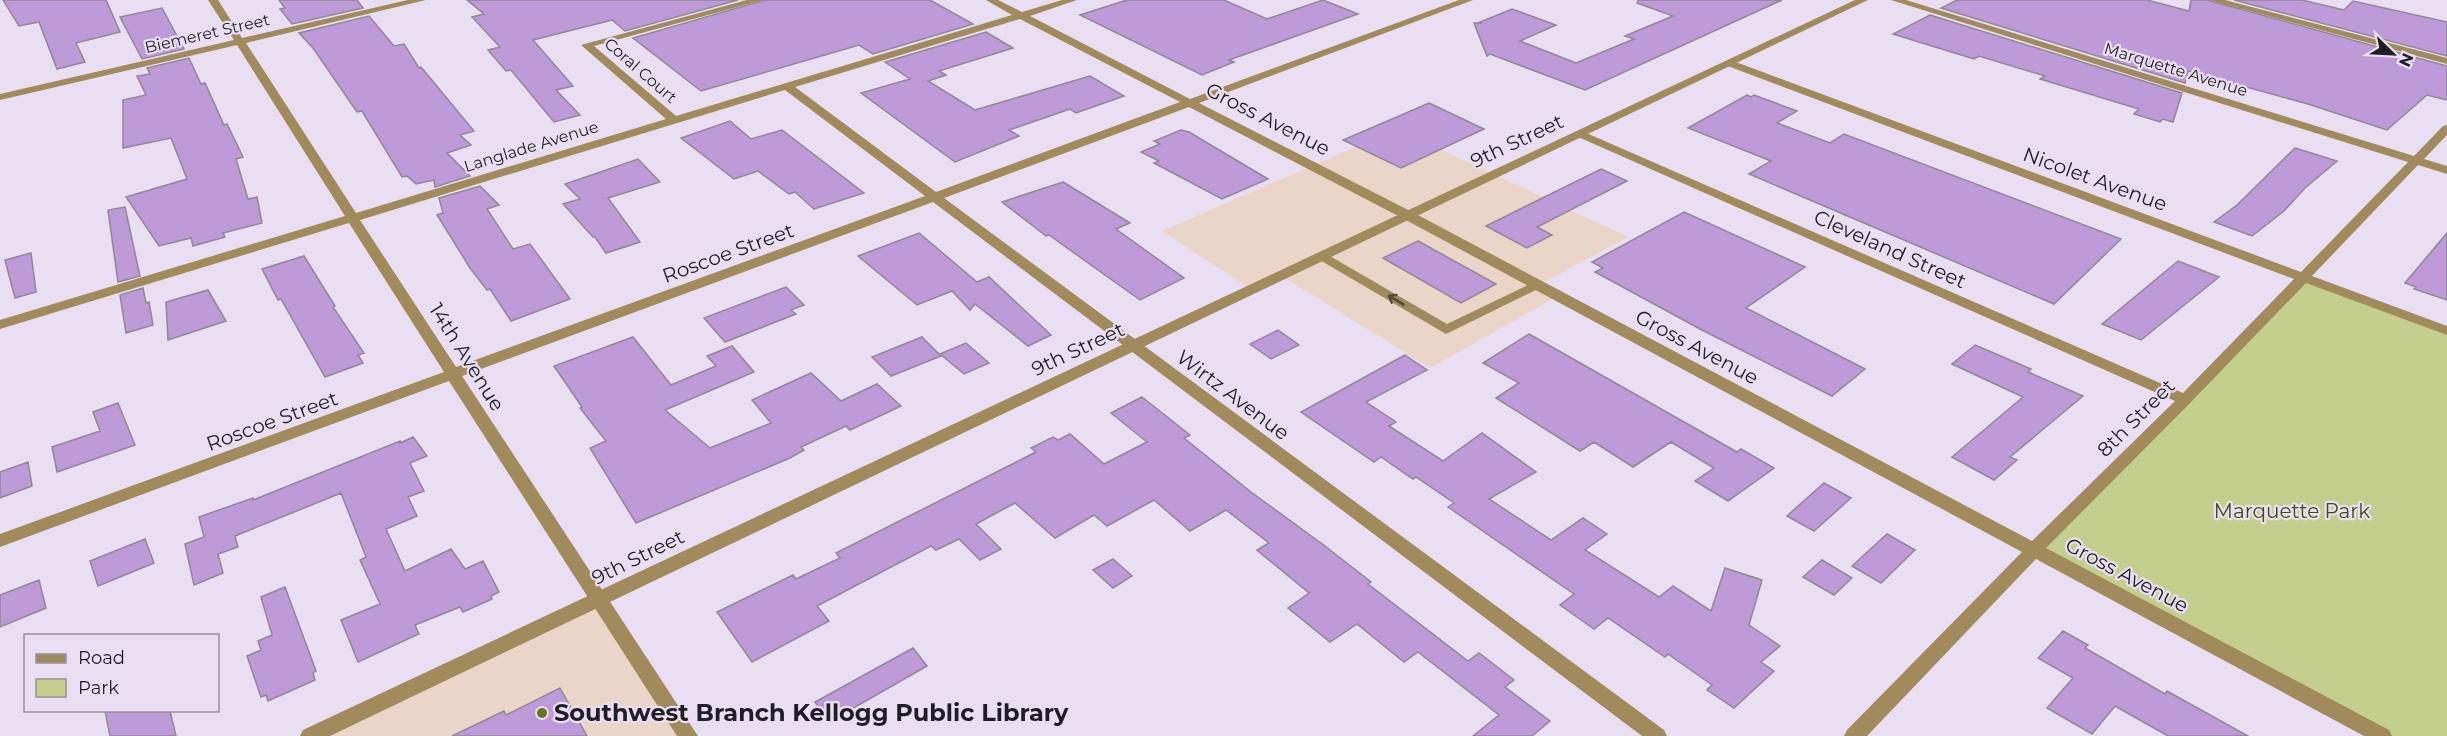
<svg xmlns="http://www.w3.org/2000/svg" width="2447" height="736" font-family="Montserrat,sans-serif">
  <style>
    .commercial { fill: #ebd5c8 }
    .green { fill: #c4cf8d }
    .building { fill: #be9ad8; stroke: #918798; stroke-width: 1.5 }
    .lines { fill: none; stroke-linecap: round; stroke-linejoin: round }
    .service { fill: #a18a5b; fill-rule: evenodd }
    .minor { fill: #a18a5b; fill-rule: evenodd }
    .tertiary { fill: #a18a5b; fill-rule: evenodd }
    .oneway { stroke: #54493a }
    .poi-dot { fill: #6d731a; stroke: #eadff2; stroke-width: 2 }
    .labels { text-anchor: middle; stroke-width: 4.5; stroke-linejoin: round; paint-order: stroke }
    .far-street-label { font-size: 16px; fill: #211d24; stroke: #eadff2 }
    .street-label { font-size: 20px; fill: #211d24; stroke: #eadff2 }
    .park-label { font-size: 20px; fill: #444b15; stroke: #eadff2 }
    .near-poi-label { font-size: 24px; font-weight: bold; fill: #211d24; stroke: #eadff2; text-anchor: start }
  </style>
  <rect width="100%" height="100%" fill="#eadff2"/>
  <path class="commercial" d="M1397,129L1628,237L1537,286L1558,296L1430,368L1282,276L1253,290L1162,231Z
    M597,600L688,736H310Z"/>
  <path class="green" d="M2304,278L2447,331V736H2382L2034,550Z"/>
  <path class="building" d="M3,0H106L120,32L76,43L85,62L57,69L39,22L19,26Z
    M279,0H357L363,8L292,24L280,9L285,8Z
    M467,0H738L625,31L612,20L533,40L573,86L556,90L580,115L554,122L511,70L506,71L488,50L500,47L472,17L484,14Z
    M765,0H930L973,24L873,54L859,45L701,91L633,38Z
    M1127,0H1224L1267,19L1323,0L1358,14L1229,60L1234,62L1202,75L1080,15Z
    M1638,0H1782L1585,90L1490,54L1487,56L1474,23H1482L1480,22L1512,9L1556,25L1520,41L1576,63L1634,39L1625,36L1673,16L1637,3Z
    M1957,0H2147L2189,11L2191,0H2207L2447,66V100L2427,95L2387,130L2308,104L2188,71L2185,83L1941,8Z
    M2234,0H2302L2344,10L2353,1L2447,22V56Z
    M162,8L184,49L142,59L120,17Z
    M1930,15L2182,93L2173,122L2163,119L2160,122L2134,114L2139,109L2040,79L2045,76L1979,56L1974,59L1893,34Z
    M369,16L394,46L404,44L419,68L421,67L474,131L460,135L471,145L447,153L470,176L435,187L434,180L416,184L407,176L402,177L362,111L357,112L313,48L299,33Z
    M986,32L1013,48L939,71L946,75L928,81L975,110L1090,76L1124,96L1076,113L1070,109L1009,130L1019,136L955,162L861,93L910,79L885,62Z
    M189,58L201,84L205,83L224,125L227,124L243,157L236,159L248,199L257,197L262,223L223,233L225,237L193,246L191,238L159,246L126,197L187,179L171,138L123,148V100L146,95L137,76L150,74L147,68Z
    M1747,95L1751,97L1754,95L1797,111L1777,123L1830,143L1844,134L2121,239L2054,304L1749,174L1771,161L1688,128Z
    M1429,103L1484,129L1401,168L1343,140Z
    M730,121L751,139L782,130L864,193L814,209L795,192L789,194L758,171L734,179L681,138Z
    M1181,130L1189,132L1268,179L1222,199L1154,163L1159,161L1141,152L1160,144L1154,141Z
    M2295,148L2337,161L2305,188L2284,211L2252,236L2214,222L2237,205Z
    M638,159L660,182L608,198L640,242L606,253L595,237H593L563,204L580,199L565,184Z
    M1601,169L1627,181L1537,227L1552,235L1527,248L1486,226Z
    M1063,182L1130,223L1116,229L1184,278L1140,300L1049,235L1046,236L1002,202Z
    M480,186L499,205L487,209L513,249L530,244L570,299L511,321L490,289L487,290L470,268L437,215L443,213L439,198Z
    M125,207L140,276L118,282L108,210Z
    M1684,212L1805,267L1746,308L1865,369L1832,396L1700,329L1595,272L1603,268L1592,262Z
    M919,233L977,282L989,277L1051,335L1028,346L975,304L970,310L952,291L917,305L858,256Z
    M2447,233V300L2414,289L2416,287L2405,283Z
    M1418,241L1496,284L1461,303L1383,258Z
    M31,253L36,292L15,298L5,260Z
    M304,256L335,306L333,307L364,353L358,355L363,363L325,377L281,299L278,300L262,269Z
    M2178,261L2219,277L2141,340L2102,324Z
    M786,287L804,305L791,310L796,314L725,342L704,318Z
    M143,288L146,303L149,302L153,325L126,333L120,295Z
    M208,290L226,321L168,340L166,302Z
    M1278,330L1299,345L1271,359L1250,344Z
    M1529,334L1737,452L1741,449L1774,468L1728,501L1695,481L1714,468L1671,442L1633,467L1594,442L1580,451L1496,398L1519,383L1483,363Z
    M633,337L671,385L716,366L707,356L732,346L754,372L665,410L710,448L771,423L752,400L811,373L841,401L877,384L901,406L850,430L846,426L801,447L804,450L790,458L636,523L590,448L606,441L580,408L582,407L554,366Z
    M922,337L941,356L891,376L872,357Z
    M966,343L989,363L964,374L940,354Z
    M1975,345L2031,369L2028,372L2083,396L2010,457L2017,460L1994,480L1952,457L2023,397L1952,364Z
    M1405,355L1427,370L1366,402L1396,422L1389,426L1443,461L1482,433L1536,472L1489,499L1551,540L1583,518L1607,534L1585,550L1659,597L1673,586L1711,611L1725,568L1762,580L1749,625L1780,646L1761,662L1774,671L1734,708L1707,690L1712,685L1668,654L1665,657L1608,618L1594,629L1560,605L1574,594L1448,507L1454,503L1416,477L1413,479L1381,457L1374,462L1301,412Z
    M1142,397L1190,435L1184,438L1251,492L1325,546L1371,582L1368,584L1468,661L1479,653L1514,680L1505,687L1550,721L1532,736H1473L1499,715L1418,652L1404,662L1357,624L1330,642L1288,608L1309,593L1257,550L1269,543L1226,510L1190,531L1154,500L1107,526L1094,515L1055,538L1015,503L976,524L1001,549L980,560L959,539L936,550L931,546L817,606L829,621L752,662L717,612L793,575L796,579L840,558L836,553L1036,452L1031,448L1053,437L1058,440L1070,434L1104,464L1147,442L1111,413Z
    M118,403L135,445L57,472L52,447L100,431L93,412Z
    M413,437L427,456L410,463L424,491L408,497L417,516L386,529L405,571L451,549L465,569L483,561L499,592L491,596L492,599L463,612L460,607L415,625L419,634L358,662L341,620L380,604L360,560L366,557L341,493L235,536L238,547L218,554L223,573L194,585L185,544L204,537L199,517L253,498V500L400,441V443Z
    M28,462L32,486L0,498V472Z
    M1824,483L1851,498L1814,531L1787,516Z
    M1887,534L1915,550L1881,583L1852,566Z
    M145,539L154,563L98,586L90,561Z
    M1113,559L1132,576L1113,588L1093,570Z
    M1822,560L1852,578L1834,595L1803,577Z
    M39,580L46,608L0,627V595Z
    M285,587L316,671L313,673L315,680L268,701L266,695L261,697L247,656L261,650L258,641L272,635L261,597Z
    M2063,631L2088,645L2085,648L2165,694L2167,691L2248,736H2168L2115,706L2092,734L2047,708L2073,678L2038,658Z
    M913,648L927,666L829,722L815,702Z
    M560,688L587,736H452L504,711L506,715Z
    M105,711H170L176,736H110Z"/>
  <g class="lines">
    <path class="service" d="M1323,252L1447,324L1532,283H1542L1544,286L1446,334L1318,259L1316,256Z"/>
    <path class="minor" d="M208,0H218L242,38L408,0H426L246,43L356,213L666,119L581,45L747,0H763L594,46L676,116L1012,15L986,0H998L1022,12L1062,0H1077L1030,16L1190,99L1459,0H1473L1199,103L1414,213L2032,541L2175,401L1576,136V132H1584L2183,393L2294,279L1725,65V61H1733L2301,272L2408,162L1891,0H1906L2414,156L2443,126L2447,125V135L2424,159L2447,166V174L2418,165L2312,276L2447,326V335L2306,283L2190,403L2046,548L2389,730L2392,736H2364L2036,559L1867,736H1844L1847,730L2022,552L1404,219L1189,107L944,198L1664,730L1667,736H1642L933,202L462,376L698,736H677L449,381L0,547V534L444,372L349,223L0,329V320L345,216L237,45L0,100V94L234,40ZM1020,19L1180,102L936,192L795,87ZM785,90L925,196L456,367L360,220Z
      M2209,0H2225L2447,58V64Z"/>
    <path class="tertiary" d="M1855,0H1868L330,736H300L303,730Z"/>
  </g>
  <defs><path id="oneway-shaft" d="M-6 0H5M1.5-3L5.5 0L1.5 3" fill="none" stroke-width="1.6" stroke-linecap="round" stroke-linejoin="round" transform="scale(1.5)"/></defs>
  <use class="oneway" href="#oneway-shaft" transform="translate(1396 300) rotate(-149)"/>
  <circle class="poi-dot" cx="542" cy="713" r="6"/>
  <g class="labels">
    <g class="far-street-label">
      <text transform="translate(207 33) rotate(-13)" y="6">Biemeret Street</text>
      <text transform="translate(2176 69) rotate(17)" y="6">Marquette Avenue</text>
      <text transform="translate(641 70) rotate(41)" y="6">Coral Court</text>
      <text transform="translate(531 146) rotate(-17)" y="6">Langlade Avenue</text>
    </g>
    <g class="street-label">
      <text transform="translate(1268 119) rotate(27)" y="7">Gross Avenue</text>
      <text transform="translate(1517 141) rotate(-25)" y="7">9th Street</text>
      <text transform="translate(2095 179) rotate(20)" y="7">Nicolet Avenue</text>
      <text transform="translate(1890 249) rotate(24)" y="7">Cleveland Street</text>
      <text transform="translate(728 253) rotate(-20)" y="7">Roscoe Street</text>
      <text transform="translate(1697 347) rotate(28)" y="7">Gross Avenue</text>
      <text transform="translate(1078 349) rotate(-25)" y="7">9th Street</text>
      <text transform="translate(467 357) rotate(58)" y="7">14th Avenue</text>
      <text transform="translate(1233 395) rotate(37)" y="7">Wirtz Avenue</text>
      <text transform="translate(2136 418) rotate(-45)" y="7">8th Street</text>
      <text transform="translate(272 421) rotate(-20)" y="7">Roscoe Street</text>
      <text transform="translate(638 557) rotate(-26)" y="7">9th Street</text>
      <text transform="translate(2127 575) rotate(28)" y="7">Gross Avenue</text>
    </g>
    <g class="park-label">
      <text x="2292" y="518">Marquette Park</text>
    </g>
    <g class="near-poi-label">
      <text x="554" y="721">Southwest Branch Kellogg Public Library</text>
    </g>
  </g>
  <rect x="24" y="634" width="195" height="78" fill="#eadff2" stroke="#9a91a0" stroke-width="1.5"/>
  <rect x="36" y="654" width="30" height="9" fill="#a18a5b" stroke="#9a91a0" stroke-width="1.5"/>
  <text x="78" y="664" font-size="18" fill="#211d24">Road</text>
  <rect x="36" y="679" width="30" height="18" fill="#c4cf8d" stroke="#9a91a0" stroke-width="1.5"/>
  <text x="78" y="694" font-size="18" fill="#211d24">Park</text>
  <g transform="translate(2393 54) rotate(114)" stroke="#eadff2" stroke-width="4.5" paint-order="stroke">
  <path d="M0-4.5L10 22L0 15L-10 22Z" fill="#211d24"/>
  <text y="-9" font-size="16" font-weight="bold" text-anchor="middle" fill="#211d24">N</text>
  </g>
</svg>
